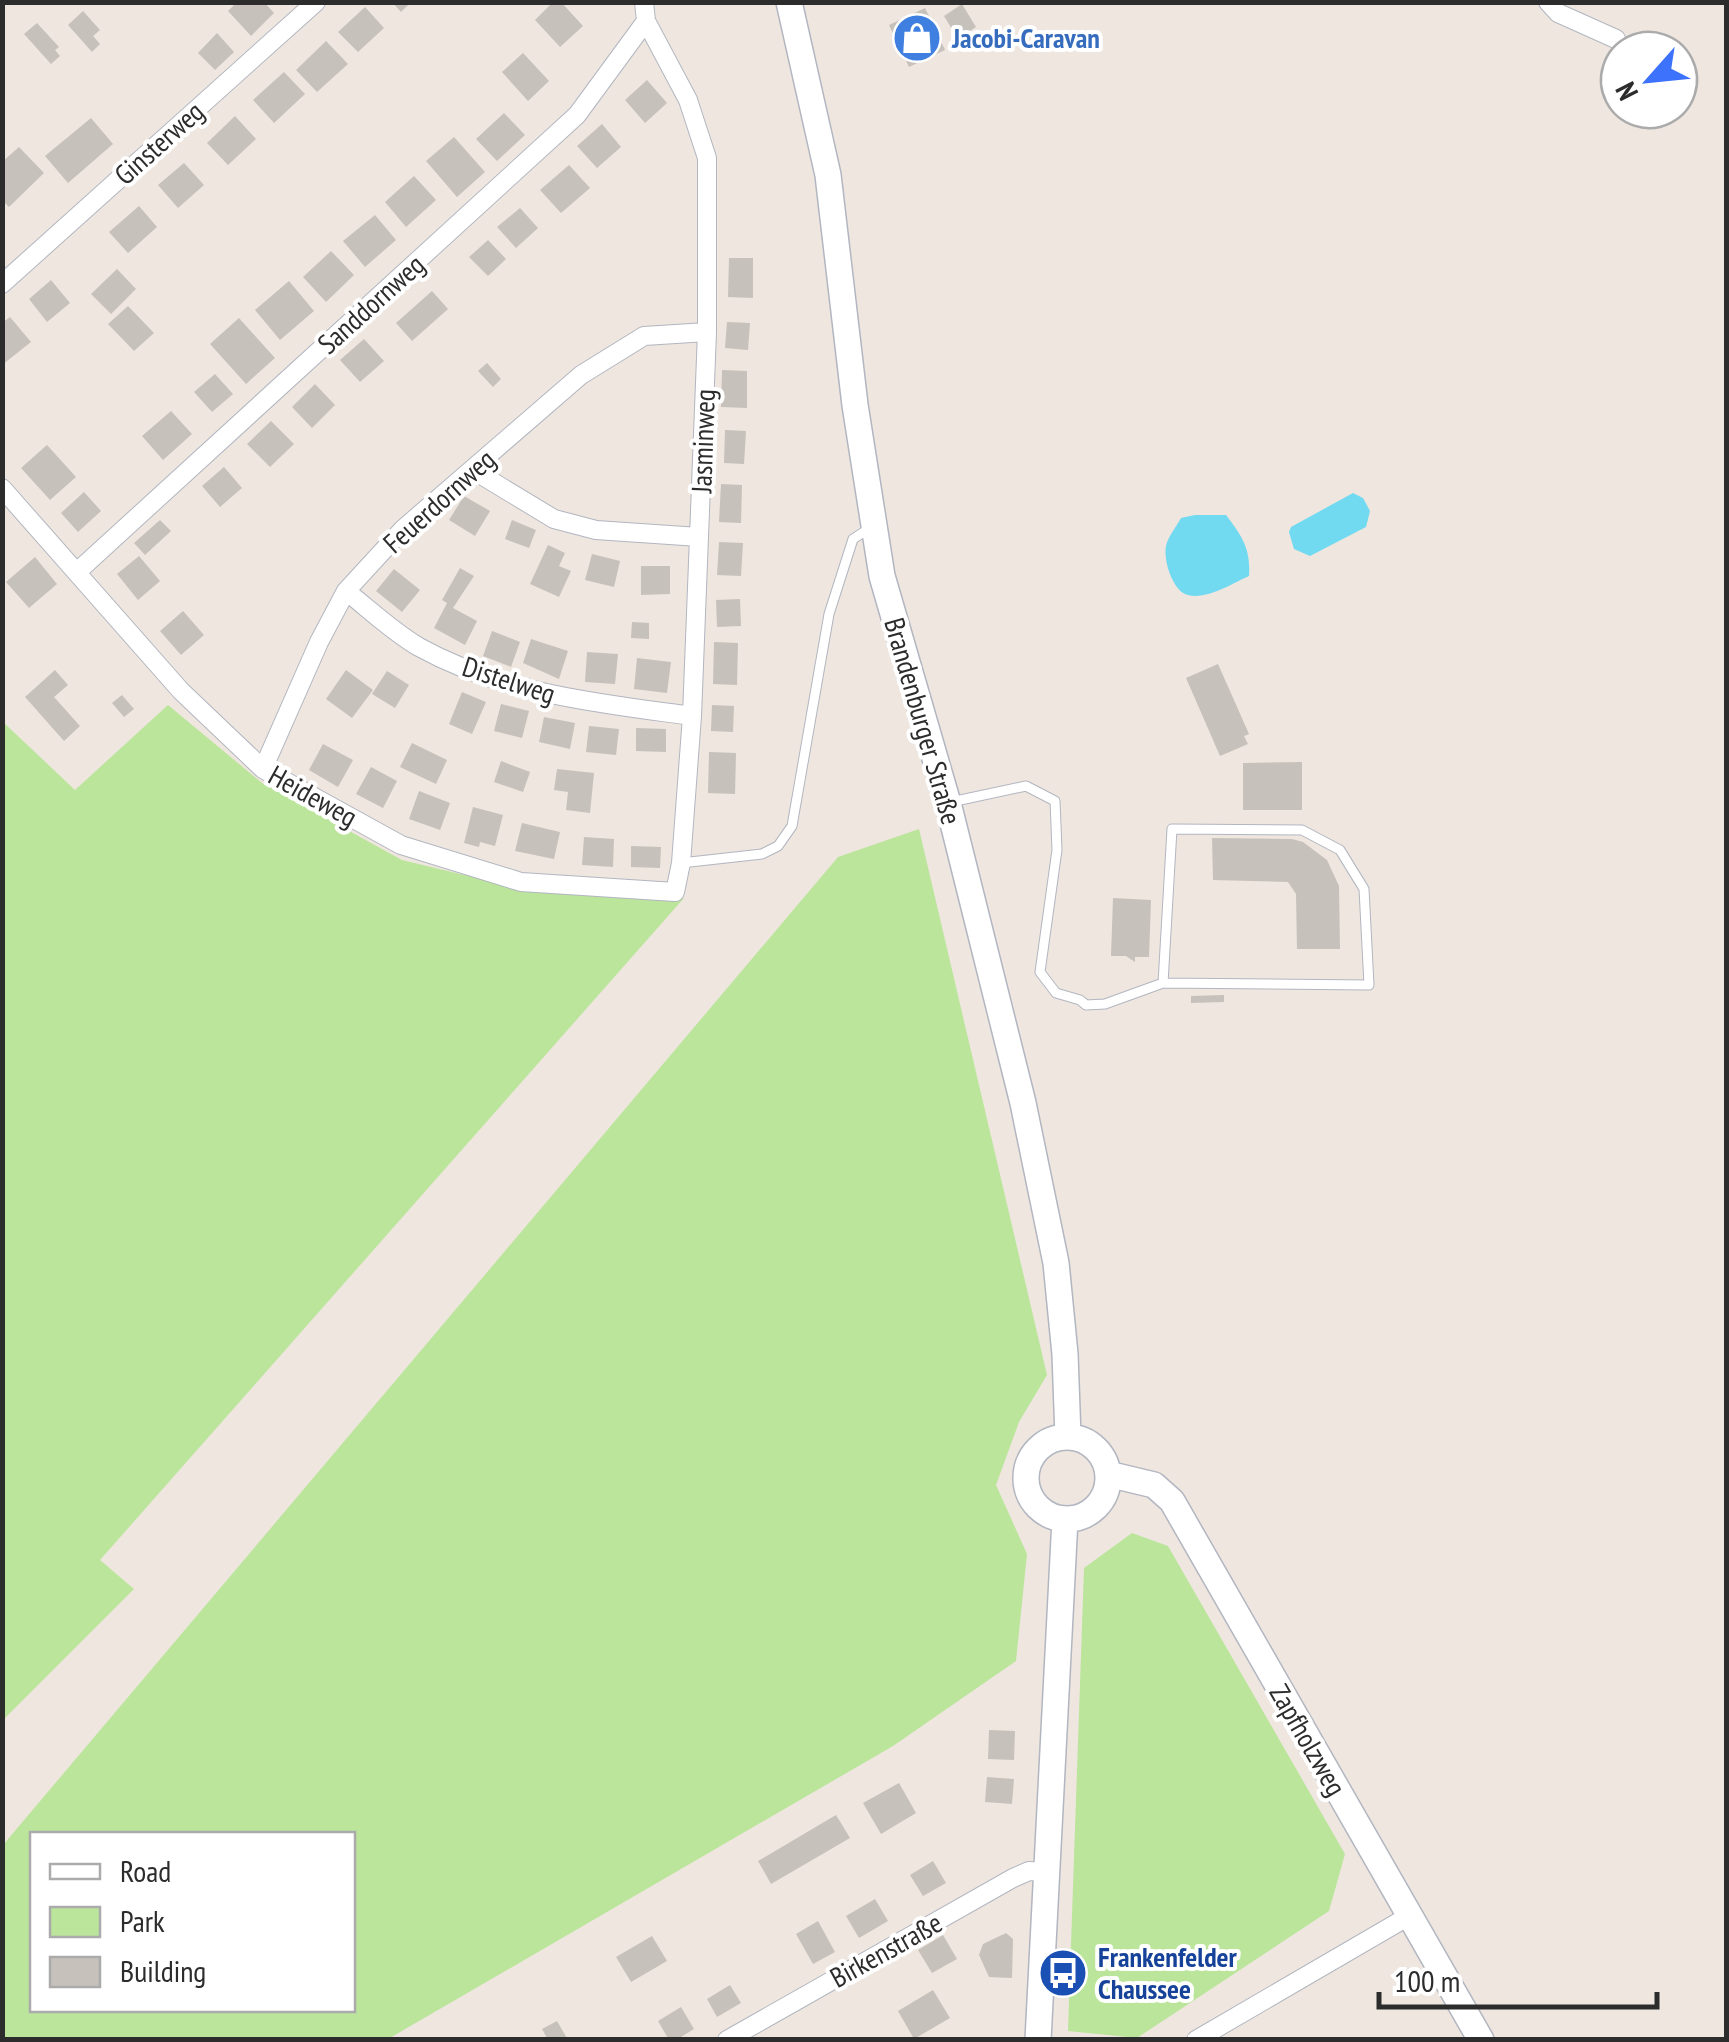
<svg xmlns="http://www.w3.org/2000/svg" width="1729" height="2042" font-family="'PT Sans Narrow',sans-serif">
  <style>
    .green { fill: #bbe59b; fill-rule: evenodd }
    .water { fill: #71daf1 }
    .building { fill: #c6c1ba }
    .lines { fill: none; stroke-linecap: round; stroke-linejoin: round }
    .lane-casing { stroke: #b2b6c0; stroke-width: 11 }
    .street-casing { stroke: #b2b6c0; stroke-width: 20 }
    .secondary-casing { stroke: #b2b6c0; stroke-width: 28 }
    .lane { stroke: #fff; stroke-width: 9 }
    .street { stroke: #fff; stroke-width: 18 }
    .secondary { stroke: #fff; stroke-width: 25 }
    .labels { text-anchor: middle; stroke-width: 8; stroke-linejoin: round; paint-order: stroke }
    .shop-label { font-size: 28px; font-weight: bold; fill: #366cbe; stroke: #fff; text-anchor: start }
    .street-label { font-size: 28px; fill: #2c2c2c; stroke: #fff }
    .transit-label { font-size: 28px; font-weight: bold; fill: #164399; stroke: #fff; text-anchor: start }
  </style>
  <rect width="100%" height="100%" fill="#eee6df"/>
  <path class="green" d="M168,705L262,783L402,860L531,891L684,898L100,1560L134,1589L3,1720L2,721L75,790Z
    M919,829L1047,1375L1019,1422L996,1485L1027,1554L1016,1661L893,1746L388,2039H3V1845L838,857ZM32,1834H352V2010H32Z
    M1132,1533L1168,1546L1345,1854L1329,1911L1137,2038L1068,2031L1084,1568Z"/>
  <path class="water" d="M1353,493L1363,498L1370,511L1366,527L1310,556L1294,549L1289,532L1291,527Z
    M1195,515H1226C1242,536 1251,549 1249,576C1233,583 1207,600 1188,595C1173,592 1163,560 1166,546C1168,537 1176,527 1181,518Z"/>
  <path class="building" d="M237,2L243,5L264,2L274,13L251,36L228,11Z
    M392,2H411L401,12Z
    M553,2H561L583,26L560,47L535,20Z
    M962,4L976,27L958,39L944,16Z
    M365,7L384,28L358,52L338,32Z
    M925,8L945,50L909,67L889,25Z
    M83,11L100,30L93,36L100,44L92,52L68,25Z
    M37,23L59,47L55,50L60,56L51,64L24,34Z
    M217,33L234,52L215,70L198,53Z
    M326,41L348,64L317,92L296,70Z
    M523,53L549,81L528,101L502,72Z
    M284,72L305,94L274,123L253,100Z
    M647,80L667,103L645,123L625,100Z
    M504,113L525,135L497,161L476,139Z
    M235,116L256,139L228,165L207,143Z
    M91,118L113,144L68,183L45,156Z
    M602,124L621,147L597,168L577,146Z
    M454,137L485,172L457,197L426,161Z
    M19,147L44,173L9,207L2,200V162Z
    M184,163L204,185L178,208L158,185Z
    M569,165L590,188L561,213L540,190Z
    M414,176L436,200L406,227L385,202Z
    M139,206L157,227L128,253L109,232Z
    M520,208L538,228L516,248L497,227Z
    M375,215L396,240L365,267L343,241Z
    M488,240L506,259L488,276L469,257Z
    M331,251L354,275L326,302L303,277Z
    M729,258H753V298L728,297Z
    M117,269L136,289L111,314L91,294Z
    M51,280L70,303L47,322L29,299Z
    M289,281L314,311L280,340L255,310Z
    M432,291L448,309L412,341L396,323Z
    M128,306L154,333L134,351L108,324Z
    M10,317L31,342L2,365V323Z
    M239,318L275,358L246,384L210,344Z
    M727,322L750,323L748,350L725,348Z
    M364,339L384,361L360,382L340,360Z
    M487,363L501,379L493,387L478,371Z
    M722,370L747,371V408L721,407Z
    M215,374L233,394L212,412L194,392Z
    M315,384L335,405L312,428L292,407Z
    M171,411L192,434L163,460L142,436Z
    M271,421L294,444L270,467L247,444Z
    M725,430L746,431L744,464L724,463Z
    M47,445L76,477L50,500L21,468Z
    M224,467L242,488L220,507L202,486Z
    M721,484L742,485L741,523L719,522Z
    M84,492L101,511L78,532L61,513Z
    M464,496L490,511L475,536L449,520Z
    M160,520L171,531L145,555L134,543Z
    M512,520L536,530L529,548L505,539Z
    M719,542L743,543L741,576L717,575Z
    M548,545L565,553L559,566L571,571L559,597L530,584Z
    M592,554L620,561L614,587L585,580Z
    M139,556L160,581L138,600L117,574Z
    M35,557L57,584L29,608L6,582Z
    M641,566H670V594L641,595Z
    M460,568L474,576L453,608L477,621L465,645L434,628L447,603L442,600Z
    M394,569L420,590L402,612L376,591Z
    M740,599L741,626L717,627L716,600Z
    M183,611L204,635L181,655L160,631Z
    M632,622L649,623V639L631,638Z
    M492,631L520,642L511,667L483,656Z
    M531,639L568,651L559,679L523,663Z
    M714,642L738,643L737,685L713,684Z
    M587,652L618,654L615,684L585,682Z
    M637,658L671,662L667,693L634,689Z
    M1218,664L1249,734L1244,736L1248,744L1220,756L1186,678Z
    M55,670L68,685L54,697L80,726L64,741L25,697Z
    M346,670L373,690L352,718L326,699Z
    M387,671L409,685L395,708L372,694Z
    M462,692L486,702L472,734L449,724Z
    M122,695L134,709L124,717L112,703Z
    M501,704L529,711L522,738L494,731Z
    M712,705L734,706L733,732L711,731Z
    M544,717L575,723L570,749L539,742Z
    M589,726L619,729L616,755L586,752Z
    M636,728L666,729V752L636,751Z
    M412,743L447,760L436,784L400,767Z
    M323,744L353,760L338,787L309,770Z
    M709,752L736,753L735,794L708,793Z
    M501,761L530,772L523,792L494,782Z
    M1302,762V810H1243V763Z
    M371,767L397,781L383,808L356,794Z
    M557,769L594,773L590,813L566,810L568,792L554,790Z
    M419,791L450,803L440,830L409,819Z
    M473,807L503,815L495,846L480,842L479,847L464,843Z
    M522,823L560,832L554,859L515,851Z
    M584,837L614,839L613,867L582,865Z
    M1212,838L1292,839L1303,842L1327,860L1339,886L1340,949H1297L1296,894L1288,882L1213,880Z
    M631,846L661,847L660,868L631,867Z
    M1113,898L1151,900L1149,957H1135V962L1126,956H1111Z
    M1224,995V1002L1191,1003V996Z
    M989,1730L1015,1731L1014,1760L988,1759Z
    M987,1777L1014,1779L1012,1804L985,1802Z
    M899,1783L916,1813L881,1834L863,1803Z
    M836,1815L850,1838L771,1884L758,1861Z
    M933,1861L946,1883L923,1896L910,1875Z
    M875,1899L888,1921L859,1938L846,1916Z
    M818,1921L835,1952L813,1964L796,1934Z
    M1006,1933L1013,1939L1012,1978L989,1977L979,1955L983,1944Z
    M943,1935L957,1959L932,1973L918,1950Z
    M652,1936L667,1961L631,1982L616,1957Z
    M730,1985L741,2003L717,2017L707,1999Z
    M933,1990L950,2018L914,2039L898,2011Z
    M681,2007L694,2029L676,2040H669L658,2021Z
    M557,2021L568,2040H548L542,2029Z"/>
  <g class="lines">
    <g class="lane-casing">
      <path id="lane" d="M951,802L1026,786L1055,801L1057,850L1040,972L1056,993L1080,1000L1086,1005L1105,1004L1163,983L1369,985L1364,889L1340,850L1302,830L1172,829L1163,983
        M681,863L762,854L778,846L792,826L829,614L853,539L870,528"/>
    </g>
    <g class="street-casing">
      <path id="street" d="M1548,2L1558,13L1616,39
        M2,284L316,2
        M473,470L554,519L596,530L699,537
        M2,488L181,691L263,769L401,845L521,882L675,892L681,863L692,716L707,332V158L688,100L646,21L644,2
        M78,571L577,115L646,21
        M346,591C369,609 393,632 419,647C504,694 598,703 692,716
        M263,769L319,642L346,591L403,529L581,375L644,336L707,332
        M727,2040L1013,1878L1029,1871L1047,1872
        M1196,2040L1409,1916"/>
    </g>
    <g class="secondary-casing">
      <path id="secondary" d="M789,2L828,175L855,405L882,576L948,803L1023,1103L1056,1263L1065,1354L1068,1437
        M1026 1478a41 41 0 1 1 82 0a41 41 0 1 1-82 0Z
        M1108,1474L1154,1485L1172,1501L1481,2040
        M1038,2040L1065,1519"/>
    </g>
    <use href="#lane" class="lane"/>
    <use href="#street" class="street"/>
    <use href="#secondary" class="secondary"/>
  </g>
  <defs>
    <g id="shop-disc" transform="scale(2.5)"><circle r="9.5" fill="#3f7fe0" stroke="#fff"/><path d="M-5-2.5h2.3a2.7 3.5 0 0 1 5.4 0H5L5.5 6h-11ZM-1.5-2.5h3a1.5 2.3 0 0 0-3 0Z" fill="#fff"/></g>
    <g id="bus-disc" transform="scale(2.5)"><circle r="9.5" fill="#1a4fb4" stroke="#fff"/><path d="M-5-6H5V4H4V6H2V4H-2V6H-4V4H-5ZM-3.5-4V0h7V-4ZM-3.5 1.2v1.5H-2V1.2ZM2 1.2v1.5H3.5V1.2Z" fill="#fff"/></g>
  </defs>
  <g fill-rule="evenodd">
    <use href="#shop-disc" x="917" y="38"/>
    <use href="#bus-disc" x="1063" y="1973"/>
  </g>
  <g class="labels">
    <g class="shop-label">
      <text x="952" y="48">Jacobi-Caravan</text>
    </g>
    <g class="street-label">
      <text transform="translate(159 143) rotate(-42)" y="10">Ginsterweg</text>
      <text transform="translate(371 304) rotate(-42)" y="10">Sanddornweg</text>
      <text transform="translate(703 441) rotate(-88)" y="10">Jasminweg</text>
      <text transform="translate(439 501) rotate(-42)" y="10">Feuerdornweg</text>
      <text transform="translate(509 680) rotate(18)" y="10">Distelweg</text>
      <text transform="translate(923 721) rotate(74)" y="10">Brandenburger Straße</text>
      <text transform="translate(313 796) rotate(29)" y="10">Heideweg</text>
      <text transform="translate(1308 1740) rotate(60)" y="10">Zapfholzweg</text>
      <text transform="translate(886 1950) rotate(-29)" y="10">Birkenstraße</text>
    </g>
    <g class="transit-label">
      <text x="1098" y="1967">Frankenfelder<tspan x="1098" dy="32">Chaussee</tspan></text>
    </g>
  </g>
  <rect width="1729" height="2042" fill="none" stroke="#2c2c2c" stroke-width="10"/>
  <rect x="30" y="1832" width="325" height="180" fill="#ffffff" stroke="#ababab" stroke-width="2.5"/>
  <rect x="50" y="1864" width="50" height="15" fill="#ffffff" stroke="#ababab" stroke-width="2.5"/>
  <text x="120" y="1882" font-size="30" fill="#2c2c2c">Road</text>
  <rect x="50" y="1907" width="50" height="30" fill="#bbe59b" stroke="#ababab" stroke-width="2.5"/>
  <text x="120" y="1932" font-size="30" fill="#2c2c2c">Park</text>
  <rect x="50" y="1957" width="50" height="30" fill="#c6c1ba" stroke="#ababab" stroke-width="2.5"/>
  <text x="120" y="1982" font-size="30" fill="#2c2c2c">Building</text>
  <g transform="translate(1649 80) rotate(243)"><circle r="48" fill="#ffffff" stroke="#ababab" stroke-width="2.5"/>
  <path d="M0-8L18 38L0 25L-18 38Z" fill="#3d72fd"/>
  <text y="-15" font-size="28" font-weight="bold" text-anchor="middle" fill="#2c2c2c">N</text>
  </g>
  <path d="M1379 1992v15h278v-15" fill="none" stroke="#2c2c2c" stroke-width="5"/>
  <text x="1394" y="1992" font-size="30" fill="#2c2c2c" stroke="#ffffff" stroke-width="8" paint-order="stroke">100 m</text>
</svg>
